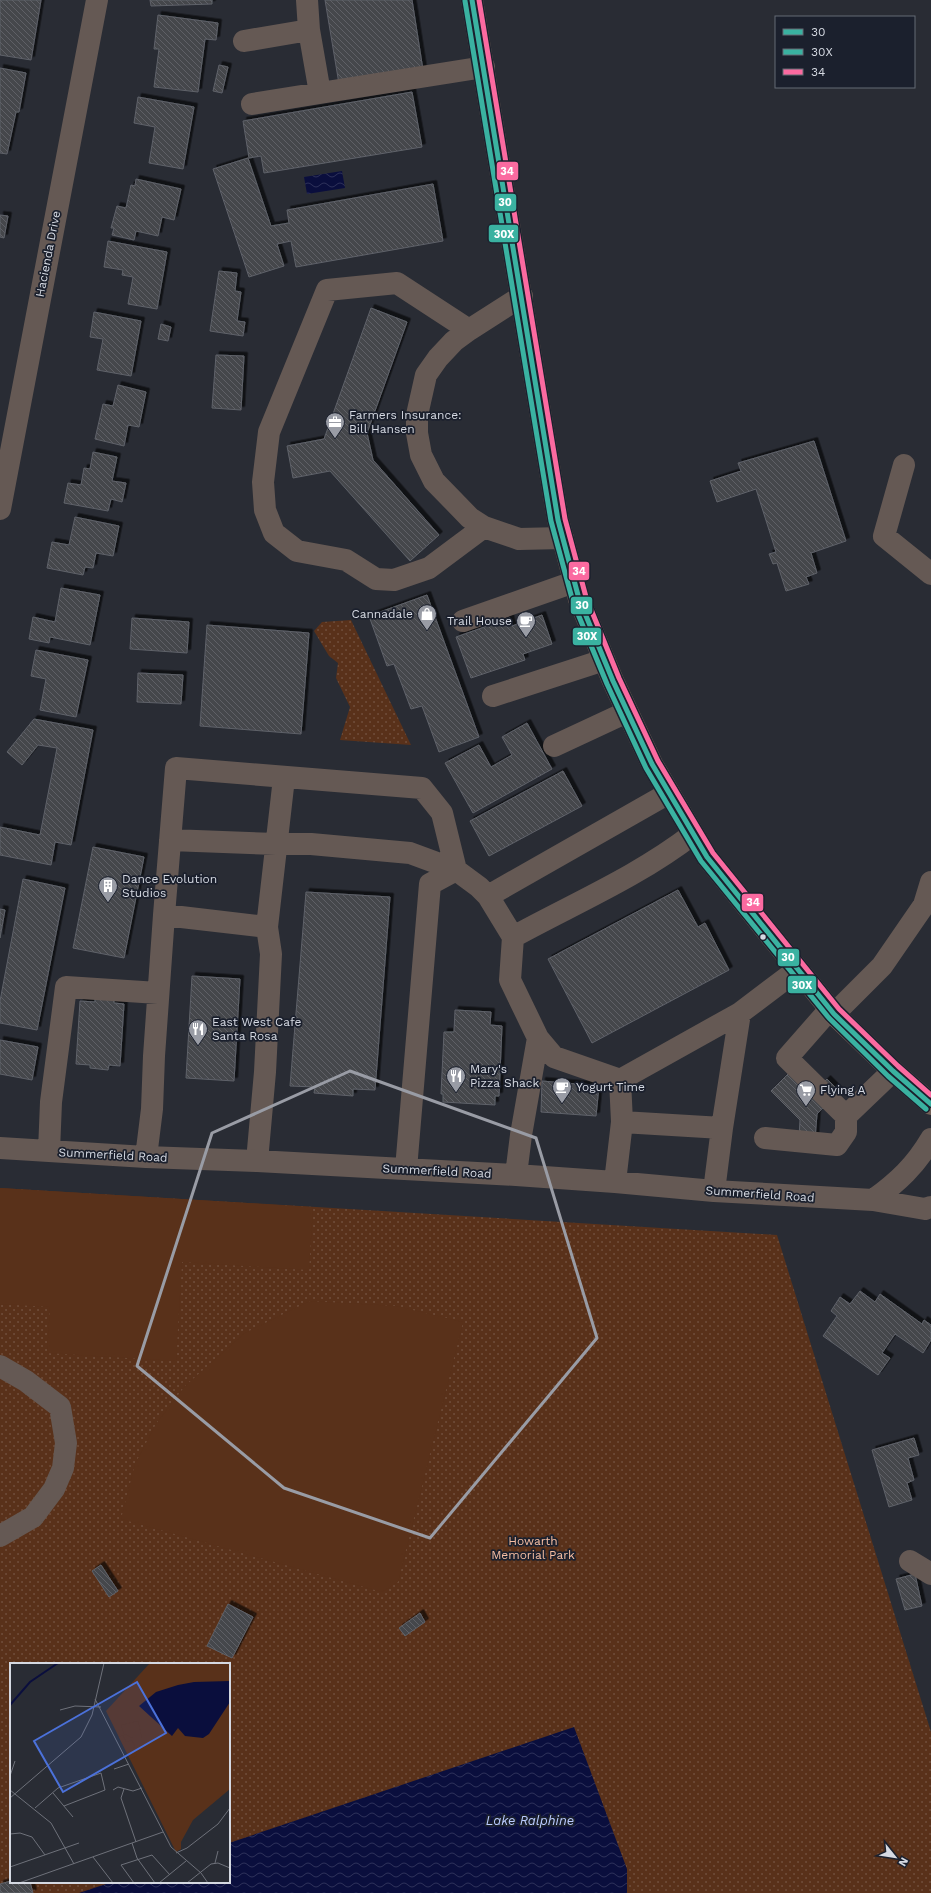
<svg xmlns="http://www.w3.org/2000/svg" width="931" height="1893" font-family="'Work Sans',sans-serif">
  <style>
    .park { fill: url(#park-dots); fill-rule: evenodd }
    .pitch { fill: #59311a }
    .water { fill: url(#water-waves) }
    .building { fill: url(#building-back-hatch); stroke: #5f6269; filter: url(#shadow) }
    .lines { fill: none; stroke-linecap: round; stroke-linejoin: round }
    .minor { stroke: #655954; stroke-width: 22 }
    .major { stroke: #736158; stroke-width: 22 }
    .bus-1-casing { stroke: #1b202d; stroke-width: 8 }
    .bus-2-casing { stroke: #1b202d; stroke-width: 8 }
    .bus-3-casing { stroke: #1b202d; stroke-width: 8 }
    .bus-1 { stroke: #3ab2a1; stroke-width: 5 }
    .bus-2 { stroke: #3ab2a1; stroke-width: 5 }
    .bus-3 { stroke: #fb6aa0; stroke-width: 5 }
    .marked { fill: none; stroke: #999ca5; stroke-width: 3; stroke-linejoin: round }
    .bus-dot { fill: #d5d9e2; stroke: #1b202d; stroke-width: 1.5 }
    .labels { text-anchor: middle; stroke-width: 3.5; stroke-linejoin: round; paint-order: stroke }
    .street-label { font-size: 12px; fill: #d5d9e2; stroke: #1b202d }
    .poi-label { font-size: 12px; fill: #d5d9e2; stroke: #1b202d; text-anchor: start }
    .park-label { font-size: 12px; fill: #f6bea2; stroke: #1b202d }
    .water-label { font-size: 13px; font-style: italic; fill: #bacbff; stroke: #1b202d }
    .inset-river { fill: none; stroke: #0a0e3d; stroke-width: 2 }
    .inset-road { fill: none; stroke: #6e717a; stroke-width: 1 }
    .view { fill: #4b71da; fill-opacity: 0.15; stroke: #4b71da; stroke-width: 2 }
    .inset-edge { fill: none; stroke: #d5d9e2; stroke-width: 2 }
    .line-badge { stroke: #1b202d; stroke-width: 1.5 }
    .badge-label { font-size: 11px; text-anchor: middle; font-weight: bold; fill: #fff }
  </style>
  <defs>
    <pattern id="park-dots" width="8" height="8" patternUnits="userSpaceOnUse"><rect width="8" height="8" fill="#59311a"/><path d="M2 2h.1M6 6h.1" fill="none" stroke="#704e3b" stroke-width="1.8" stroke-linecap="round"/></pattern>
    <pattern id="water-waves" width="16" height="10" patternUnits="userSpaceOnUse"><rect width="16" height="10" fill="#0a0e3d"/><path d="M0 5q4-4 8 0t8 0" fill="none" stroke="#2d3059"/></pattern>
    <pattern id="building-back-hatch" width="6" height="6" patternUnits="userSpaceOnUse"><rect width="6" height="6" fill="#44464c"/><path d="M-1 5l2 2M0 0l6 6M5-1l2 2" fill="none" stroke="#5e6066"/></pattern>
    <filter id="shadow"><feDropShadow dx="3.5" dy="-3.5" stdDeviation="0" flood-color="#0009"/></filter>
  </defs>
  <rect width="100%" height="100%" fill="#292c34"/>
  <path class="park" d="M351,620L411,745L340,740L350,707L336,678L338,663L329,656L314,631L322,622Z
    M0,1188L777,1235L931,1732V1893H0ZM11,1664H229V1882H11Z"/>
  <path class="pitch" d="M0,1188L313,1207L309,1270L182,1262L176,1361L47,1353L50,1307L0,1304Z
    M310,1301L396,1306L463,1322L398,1582L382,1592L121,1519L135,1464L156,1424L185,1386L245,1333Z"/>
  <path class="water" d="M342,171L345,188L307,194L304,177Z
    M574,1727L627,1869V1893H79L112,1882H229V1843Z"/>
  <path class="building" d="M0,0H41L31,60L0,55Z
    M150,0H212V4L151,6Z
    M325,0H412L423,70L339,84Z
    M158,15L218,23L216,40L205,39L198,92L154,87L159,49H154Z
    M219,65L228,67L222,93L213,91Z
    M0,68L26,73L19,112H16L7,154L0,153Z
    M412,92L422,147L264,173L261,156L249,158L243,121Z
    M138,97L194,107L183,169L149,163L155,127L134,123Z
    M248,158L271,226L289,223L287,210L433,184L443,241L296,267L291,241L277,244L284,266L249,277L213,169Z
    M136,179L181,189L174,220L162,217L158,236L136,231L134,240L112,235L114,228H111L117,206L126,208L131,185L135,186Z
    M0,215L8,216L4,238L0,237Z
    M108,241L167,252L157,309L128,304L133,277L122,275L123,270L104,267Z
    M219,271L237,273L235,291L241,292L237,321L245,322L243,336L210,331Z
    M371,308L407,322L367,433L373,460L439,535L410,561L330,471L293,478L287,446L324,439Z
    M94,312L141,321L131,376L97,370L103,339L90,337Z
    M161,324L171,327L168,341L158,339Z
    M216,355L244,356L241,410L212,408Z
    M118,385L146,392L139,427L128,425L124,446L95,439L103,404L113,406Z
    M814,441L846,541L811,553L817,573L806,577L809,584L786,591L777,563L773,564L769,554L776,552L756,489L717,502L710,481L741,471L738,463Z
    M93,452L117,457L112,481L126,483L122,502L111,499L108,511L64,503L68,483L81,485L84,468L90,469Z
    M75,517L119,526L113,556L96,553L93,568L85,567L83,575L47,568L52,542L69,545Z
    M61,588L100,595L90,645L50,637L49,643L29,639L33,617L55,622Z
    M427,595L479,737L439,752L422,706L411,709L394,664L387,666L369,616Z
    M542,615L552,644L523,654L525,660L471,678L456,637L510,618L512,626Z
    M132,618L189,622L187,653L130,649Z
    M207,625L309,633L301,734L200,726Z
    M36,650L88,660L76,717L40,710L46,679L31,676Z
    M138,673L183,675L181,704L137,702Z
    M34,719L93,730L71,845L55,842L51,865L0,855V827L40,835L57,748L38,745L22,765L7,752Z
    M527,723L552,769L473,813L445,763L479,745L491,767L512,755L502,737Z
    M563,771L582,806L489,856L470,821Z
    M93,847L144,857L124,958L73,948Z
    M23,879L65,888L37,1030L0,1023V1001Z
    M678,890L698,927L705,923L729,970L592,1043L548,959Z
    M306,892L390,897L375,1090L353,1089V1096L314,1093L315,1087L290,1086Z
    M0,909L5,910L0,938Z
    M192,976L240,979L234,1081L186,1078Z
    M95,998L114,999V1003L124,1004L120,1066L109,1065L108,1070L90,1068V1065L76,1064L80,1001L95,1002Z
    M455,1010L491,1012L490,1025L502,1026L499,1096H495V1105L443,1102V1094H441L444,1032H454Z
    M0,1040L38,1047L32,1080L0,1074Z
    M789,1073L812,1095L827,1079L839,1091L817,1114L815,1139L799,1138L800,1120L771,1091Z
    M542,1081L599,1086L596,1116L541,1112Z
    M860,1291L875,1302L880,1294L922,1324L924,1320L931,1325V1340L923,1353L895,1334L882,1353L890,1358L878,1375L823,1336L837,1316L831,1311L840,1297L850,1304Z
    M914,1438L919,1455L908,1458L914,1480L907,1483L912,1500L889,1507L872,1450Z
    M101,1565L118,1591L109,1597L92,1571Z
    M915,1574L922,1606L905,1610L896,1579Z
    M228,1604L253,1617L232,1658L207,1646Z
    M420,1613L425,1622L405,1636L399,1628Z
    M11,1881L30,1882L33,1893H0V1884Z"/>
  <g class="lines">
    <path class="minor" d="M307,0L309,30
      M244,41L309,30L320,93L252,104
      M320,93L484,67
      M522,296L469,330L454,341L438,358L426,375L417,415V433L421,455L434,481L470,518L484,527L519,539L563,538
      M469,330L397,283L327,290L269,432L263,482L265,510L274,533L297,551L346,560L376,579L394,580L429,568L484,527
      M904,465L884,536L931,574
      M0,509L97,0
      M463,621L574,582
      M493,696L604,660
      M554,746L627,712
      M170,840L276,844H311L410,853L456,870L479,887L488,896L513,937L510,980L538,1038L521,1135L516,1175
      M488,896L669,793
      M164,915L176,768L422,788L442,813L456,870L430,884L406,1169
      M513,937C573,904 639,876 693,834
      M834,1014L882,966L924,905L931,882
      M538,1038L554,1057L620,1080L740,1013L797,970
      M846,1116L893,1071
      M622,1122L722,1128L740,1013
      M765,1138L837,1145L846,1132V1116L787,1058L830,1009
      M0,1148L146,1157L257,1161L516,1175L615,1182L714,1191L873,1200L925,1209L931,1207
      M49,1151L51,1102L66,987L158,993
      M146,1157L152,1109L154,1056L164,915L267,927
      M257,1161L265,1072L271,954L267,927L284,778
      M615,1182L622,1122L620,1080
      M714,1191L722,1128
      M873,1200C898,1182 915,1166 931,1139
      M0,1366L26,1381L60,1407L66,1443L63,1468L54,1489L33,1517L0,1536
      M910,1561L931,1574"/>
    <path class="major" d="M472,0L558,520L579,599L613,681L652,764L707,857L834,1014L893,1071L931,1104"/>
    <g class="bus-1-casing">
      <path id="bus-1" d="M472,0L558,520L579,599L613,681L652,764L707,857L834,1014L893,1071L931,1104"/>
    </g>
    <g class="bus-2-casing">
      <path id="bus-2" d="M465,1L551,521L573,602L607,684L646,768L701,861L829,1018L888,1076L926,1109"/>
    </g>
    <g class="bus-3-casing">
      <path id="bus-3" d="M479,0L565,519L586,597L619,678L658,761L713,853L839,1009L898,1066L931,1095"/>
    </g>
    <use href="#bus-1" class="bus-1"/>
    <use href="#bus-2" class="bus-2"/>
    <use href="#bus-3" class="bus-3"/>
  </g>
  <path class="marked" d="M350,1071L536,1138L597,1338L430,1538L284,1488L137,1366L212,1133Z"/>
  <defs>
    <g id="office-pin" transform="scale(1)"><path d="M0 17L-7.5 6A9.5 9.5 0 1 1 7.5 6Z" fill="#999ca5" stroke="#1b202d"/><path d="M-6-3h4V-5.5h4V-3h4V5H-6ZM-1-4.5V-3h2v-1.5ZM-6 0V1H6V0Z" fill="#fff"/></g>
    <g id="shop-pin" transform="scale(1)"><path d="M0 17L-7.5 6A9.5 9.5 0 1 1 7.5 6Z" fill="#999ca5" stroke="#1b202d"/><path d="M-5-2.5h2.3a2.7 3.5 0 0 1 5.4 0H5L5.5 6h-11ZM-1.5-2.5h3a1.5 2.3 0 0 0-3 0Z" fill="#fff"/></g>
    <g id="cafe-pin" transform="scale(1)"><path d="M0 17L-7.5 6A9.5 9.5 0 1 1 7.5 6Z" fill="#999ca5" stroke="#1b202d"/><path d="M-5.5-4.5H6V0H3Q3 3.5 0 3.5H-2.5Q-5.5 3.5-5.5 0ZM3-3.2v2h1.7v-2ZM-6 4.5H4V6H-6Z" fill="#fff"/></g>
    <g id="building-pin" transform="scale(1)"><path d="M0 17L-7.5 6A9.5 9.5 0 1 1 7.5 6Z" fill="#999ca5" stroke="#1b202d"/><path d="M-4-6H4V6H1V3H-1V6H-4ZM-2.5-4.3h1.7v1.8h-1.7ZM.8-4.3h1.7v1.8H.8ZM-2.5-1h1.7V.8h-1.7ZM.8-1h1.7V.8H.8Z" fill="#fff"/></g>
    <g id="restaurant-pin" transform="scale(1)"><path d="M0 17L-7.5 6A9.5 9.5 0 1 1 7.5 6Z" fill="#999ca5" stroke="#1b202d"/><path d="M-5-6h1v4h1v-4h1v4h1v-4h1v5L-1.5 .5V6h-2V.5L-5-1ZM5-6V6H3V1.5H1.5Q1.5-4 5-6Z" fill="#fff"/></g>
    <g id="supermarket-pin" transform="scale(1)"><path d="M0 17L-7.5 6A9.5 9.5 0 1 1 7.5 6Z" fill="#999ca5" stroke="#1b202d"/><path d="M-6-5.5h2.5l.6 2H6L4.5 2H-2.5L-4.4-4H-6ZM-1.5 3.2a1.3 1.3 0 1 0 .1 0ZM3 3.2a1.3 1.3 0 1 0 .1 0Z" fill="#fff"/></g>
  </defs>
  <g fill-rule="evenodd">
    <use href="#office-pin" x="335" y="422"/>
    <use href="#shop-pin" x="427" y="614"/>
    <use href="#cafe-pin" x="526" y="621"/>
    <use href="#building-pin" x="108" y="886"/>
    <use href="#restaurant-pin" x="198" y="1029"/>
    <use href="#restaurant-pin" x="456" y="1076"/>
    <use href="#cafe-pin" x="562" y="1087"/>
    <use href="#supermarket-pin" x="806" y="1090"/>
  </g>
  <circle class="bus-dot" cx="763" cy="937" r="3.5"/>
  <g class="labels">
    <g class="street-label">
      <text transform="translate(48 254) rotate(-79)" y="4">Hacienda Drive</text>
      <text transform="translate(113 1155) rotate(3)" y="4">Summerfield Road</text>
      <text transform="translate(437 1171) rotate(3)" y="4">Summerfield Road</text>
      <text transform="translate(760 1194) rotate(4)" y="4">Summerfield Road</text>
    </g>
    <g class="poi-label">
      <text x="349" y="419">Farmers Insurance:<tspan x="349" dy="14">Bill Hansen</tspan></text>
      <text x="413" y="618" text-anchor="end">Cannadale</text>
      <text x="512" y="625" text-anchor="end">Trail House</text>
      <text x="122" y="883">Dance Evolution<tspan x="122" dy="14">Studios</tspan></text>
      <text x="212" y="1026">East West Cafe<tspan x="212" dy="14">Santa Rosa</tspan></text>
      <text x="470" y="1073">Mary's<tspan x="470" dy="14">Pizza Shack</tspan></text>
      <text x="576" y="1091">Yogurt Time</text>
      <text x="820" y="1094">Flying A</text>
    </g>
    <g class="park-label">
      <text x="533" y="1545">Howarth<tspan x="533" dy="14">Memorial Park</tspan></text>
    </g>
    <g class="water-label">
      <text x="530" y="1825">Lake Ralphine</text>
    </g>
  </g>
  <g transform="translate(10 1663)">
    <rect width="220" height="220" fill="#292c34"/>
    <path d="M140,0H220V126L183,157L171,179V186L166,189L96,48Z" fill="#59311a"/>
    <path d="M128,58L132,75H123L114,71L111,62ZM113,72L116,79L122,77L125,84L123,85L127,93L120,96L109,74Z" fill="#59311a"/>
    <path d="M220,18V39L199,71L193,75L175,73L168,65L162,73L129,43L146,29L168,22L184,19Z" fill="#0a0e3d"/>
    <path class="inset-river" d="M0,42L20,19L48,0"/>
    <path class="inset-road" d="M85,36L161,184L191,210L198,220M50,47L65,43L91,44M104,106L119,101M0,113L5,98M114,126L111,135L126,179M0,127L41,160L64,201M103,127L108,124L123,128L132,125M43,130L63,154M0,135L71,74L82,52L94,0M25,145L48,125L91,110L95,127L54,143M0,171L10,170L22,174L35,192M122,180L127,195L145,220M166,190L177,185L208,161L220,145M83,194L103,220M205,200L208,188M0,204L69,180M9,220L153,169M124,220L111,202L142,192L160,212M149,220L176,198M177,220L201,201L208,200L220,205"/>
    <path class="view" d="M127,19L156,70L53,129L24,78Z"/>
    <rect width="220" height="220" class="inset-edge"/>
  </g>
  <g class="line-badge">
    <rect x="496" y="161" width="23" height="20" rx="4" fill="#fb6aa0"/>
    <rect x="494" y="193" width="23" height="19" rx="4" fill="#3ab2a1"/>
    <rect x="488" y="224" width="31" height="19" rx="4" fill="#3ab2a1"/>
    <rect x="568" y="561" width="22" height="20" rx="4" fill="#fb6aa0"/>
    <rect x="570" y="596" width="23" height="19" rx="4" fill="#3ab2a1"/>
    <rect x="572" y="627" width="30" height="19" rx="4" fill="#3ab2a1"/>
    <rect x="741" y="893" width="23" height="19" rx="4" fill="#fb6aa0"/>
    <rect x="777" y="948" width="23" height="19" rx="4" fill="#3ab2a1"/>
    <rect x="787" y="975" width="30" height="19" rx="4" fill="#3ab2a1"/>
  </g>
  <g class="badge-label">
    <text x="507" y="175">34</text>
    <text x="505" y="206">30</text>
    <text x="504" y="238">30X</text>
    <text x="579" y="575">34</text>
    <text x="582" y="609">30</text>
    <text x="587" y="640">30X</text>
    <text x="753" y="906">34</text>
    <text x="788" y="961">30</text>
    <text x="802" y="989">30X</text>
  </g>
  <rect x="775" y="16" width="140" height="72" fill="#1b202d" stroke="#656a75"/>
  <rect x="783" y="29" width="20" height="6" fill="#3ab2a1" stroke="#656a75"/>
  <text x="811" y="36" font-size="12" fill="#d5d9e2">30</text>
  <rect x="783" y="49" width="20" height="6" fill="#3ab2a1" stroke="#656a75"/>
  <text x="811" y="56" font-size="12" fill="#d5d9e2">30X</text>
  <rect x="783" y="69" width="20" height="6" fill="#fb6aa0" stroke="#656a75"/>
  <text x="811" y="76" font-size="12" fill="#d5d9e2">34</text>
  <g transform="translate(895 1857) rotate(120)" stroke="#1b202d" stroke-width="3" paint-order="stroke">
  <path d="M0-3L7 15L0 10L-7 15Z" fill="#d5d9e2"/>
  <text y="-6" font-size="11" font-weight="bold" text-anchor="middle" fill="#d5d9e2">N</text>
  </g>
</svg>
